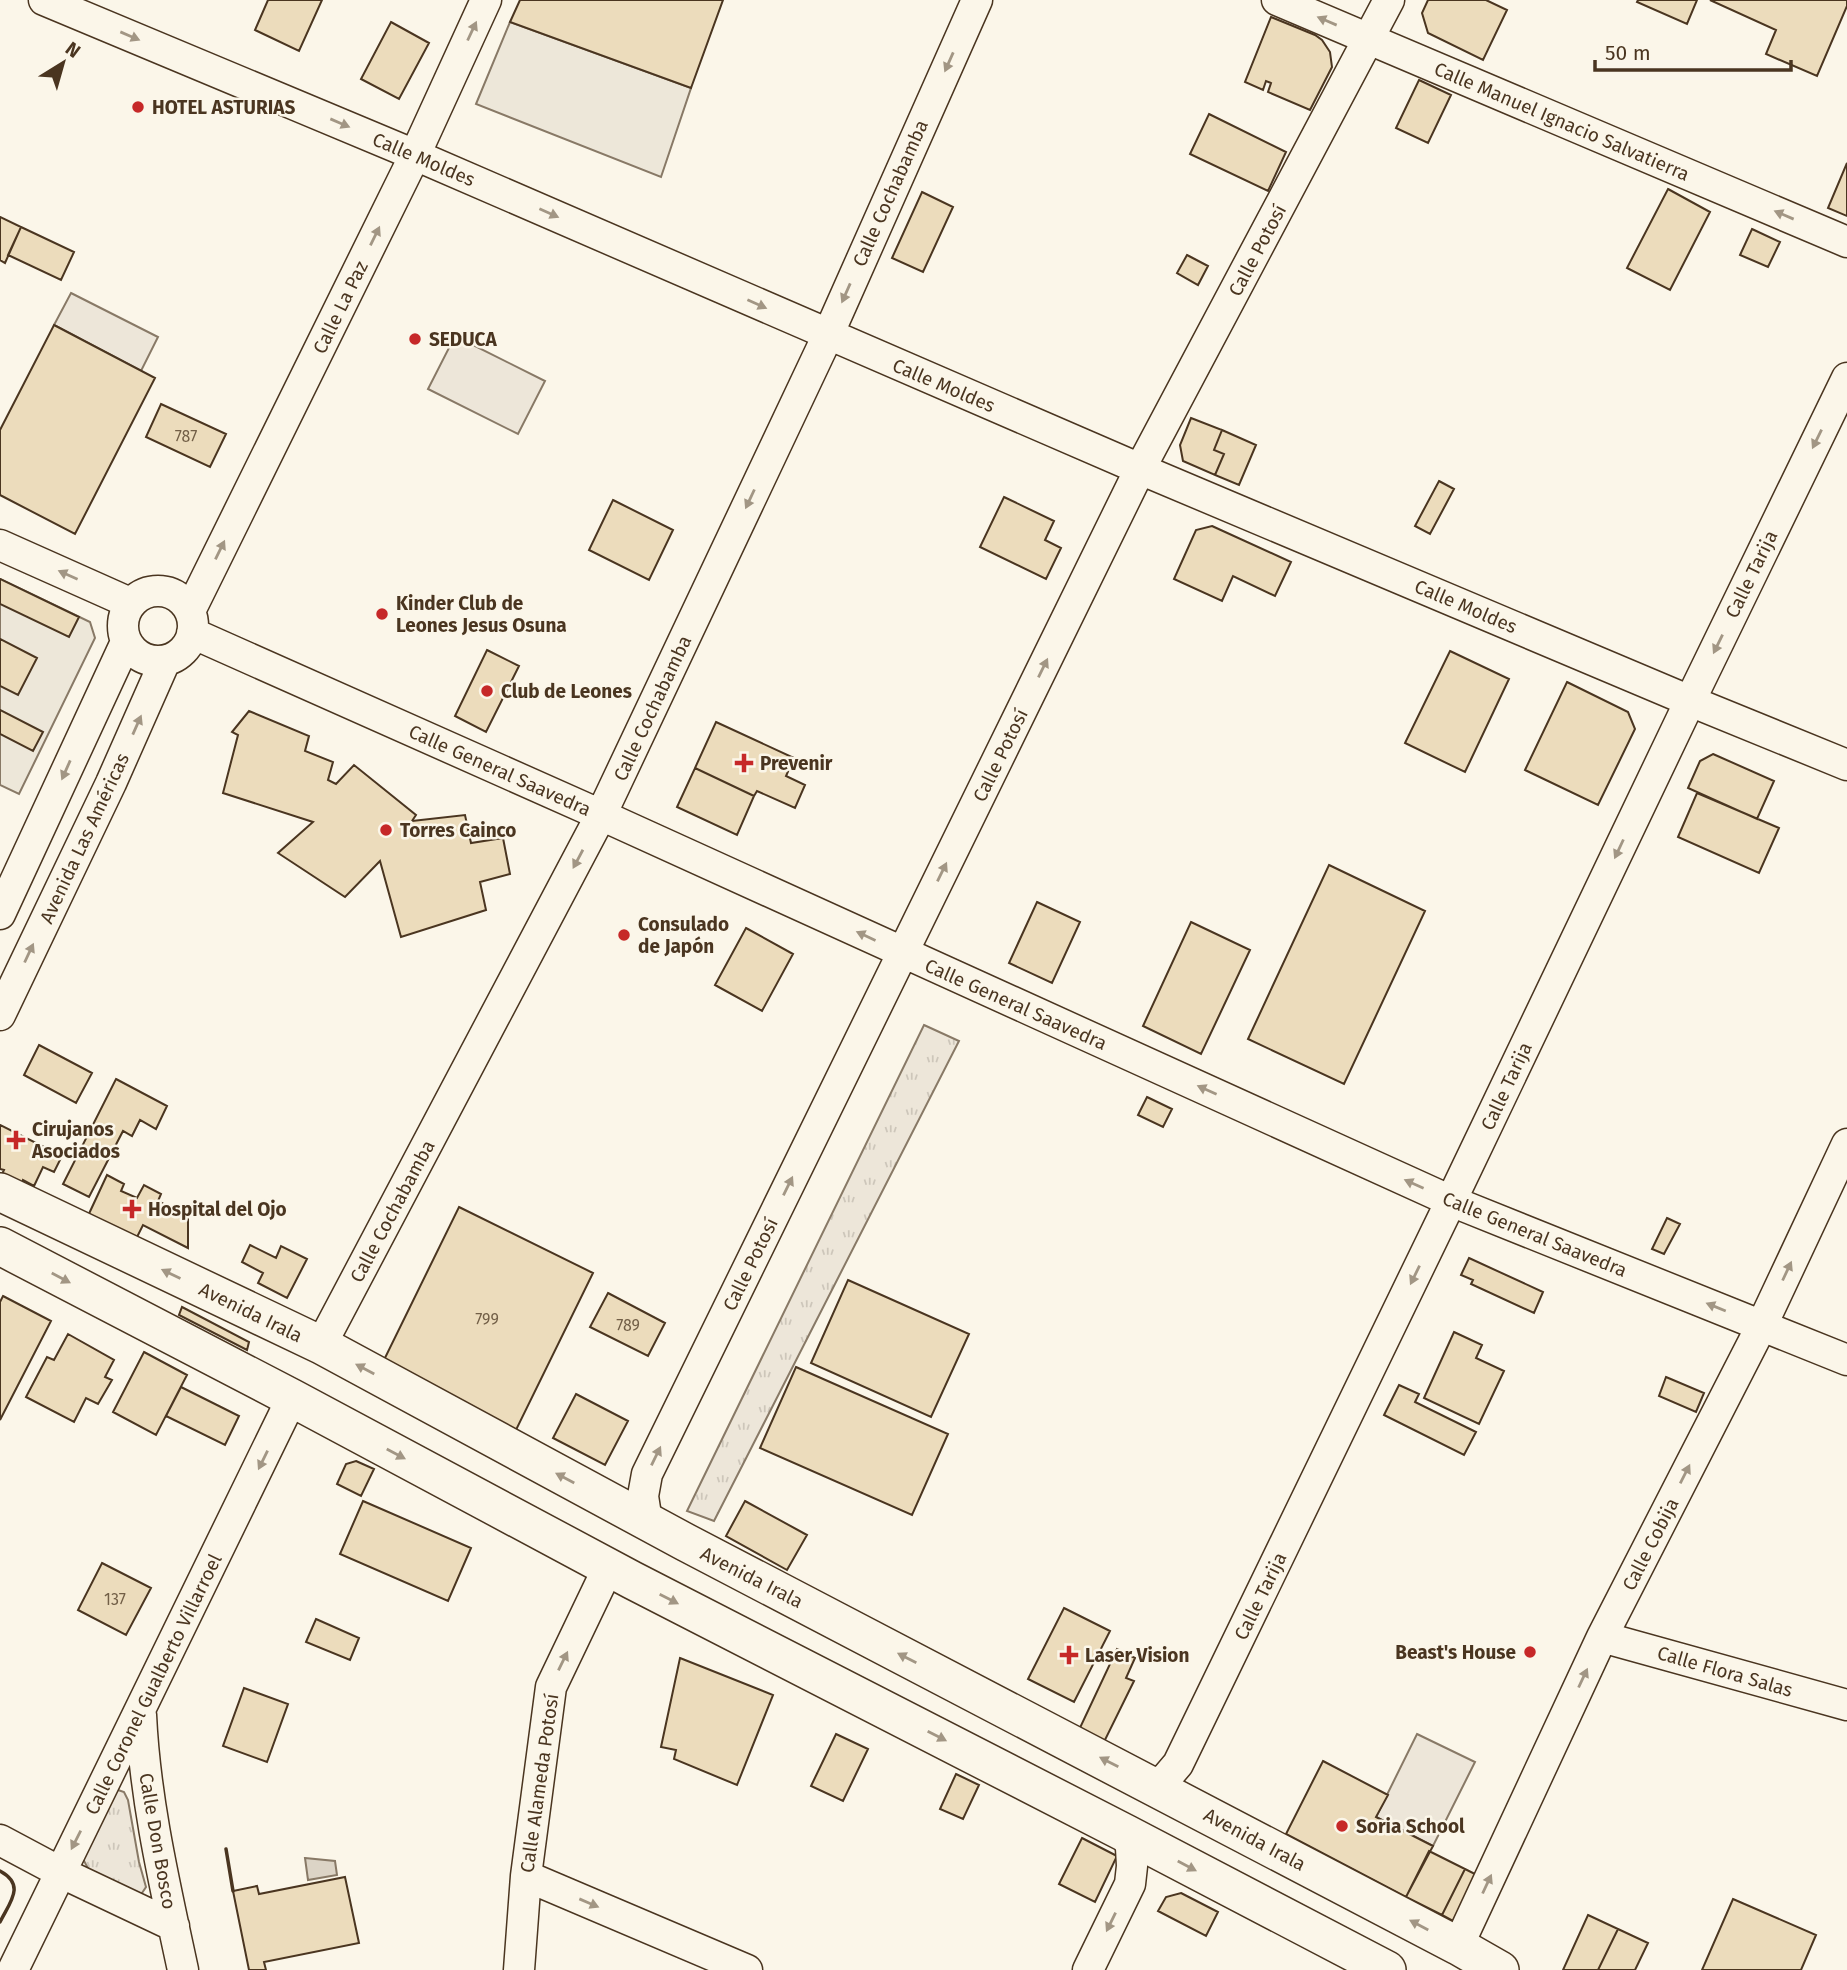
<svg xmlns="http://www.w3.org/2000/svg" width="1847" height="1970" font-family="'Fira Sans',sans-serif">
  <style>
    .grass { fill: url(#grass-tufts); stroke: #887966; stroke-width: 2 }
    .pitch { fill: #ede6d9; stroke: #887966; stroke-width: 2 }
    .parking { fill: #ede7d9; stroke: #887966; stroke-width: 2 }
    .water { fill: #dcd4c6; stroke: #887966; stroke-width: 2 }
    .building { fill: #ecdcbc; stroke: #4a3520; stroke-width: 2 }
    .lines { fill: none; stroke-linecap: round; stroke-linejoin: round }
    .minor-casing { stroke: #4a3520; stroke-width: 33 }
    .major-casing { stroke: #4a3520; stroke-width: 40 }
    .minor { stroke: #fbf6e9; stroke-width: 30 }
    .major { stroke: #fbf6e9; stroke-width: 37 }
    .wall { stroke: #4a3520; stroke-width: 3.5 }
    .oneway { fill: #a29684 }
    .poi-dot { fill: #c62828; stroke: #fbf6e9; stroke-width: 2.5 }
    .labels { text-anchor: middle; stroke-width: 5; stroke-linejoin: round; paint-order: stroke }
    .number-label { font-size: 16px; fill: #725f47 }
    .poi-label { font-size: 19px; font-weight: bold; fill: #4a3520; stroke: #fbf6e9; text-anchor: start }
    .street-label { font-size: 19px; fill: #4a3520; stroke: #fbf6e9 }
  </style>
  <defs>
    <pattern id="grass-tufts" width="24" height="20" patternUnits="userSpaceOnUse" patternTransform="scale(1.75)"><rect width="24" height="20" fill="#ede6d9"/><path d="M3 7l-1-3M5 7V3M7 7l1-3M15 17l-1-3M17 17v-4M19 17l1-3" fill="none" stroke="#cdc6ba"/></pattern>
  </defs>
  <rect width="100%" height="100%" fill="#fbf6e9"/>
  <path class="grass" d="M924,1025L959,1041L714,1521L687,1511Z
    M118,1790L124,1792L128,1800L139,1862L146,1887L142,1893L134,1896L91,1874L83,1859L112,1791Z"/>
  <path class="pitch" d="M71,293L158,337L141,371L54,325Z
    M455,336L545,381L518,434L428,389Z
    M1417,1734L1475,1762L1433,1846L1376,1817Z"/>
  <path class="parking" d="M510,22L691,88L661,177L476,104Z
    M0,579L90,622L95,638L19,794L0,785Z"/>
  <path class="water" d="M305,1858L335,1861L337,1875L308,1880Z"/>
  <path class="building" d="M268,0H322L299,51L255,30Z
    M520,0H723L691,88L510,22Z
    M1428,0H1486L1507,10L1483,60L1428,33L1422,13Z
    M1638,0H1697L1687,24L1637,2Z
    M1710,0H1847V6L1817,76L1766,54L1776,30Z
    M1271,17L1315,35L1322,40L1330,52L1332,67L1310,110L1268,92L1271,83L1266,81L1263,90L1245,82Z
    M391,22L429,43L399,99L361,79Z
    M1419,80L1451,95L1428,143L1396,128Z
    M1209,114L1286,152L1268,191L1190,154Z
    M1847,163V216L1828,208Z
    M1668,189L1710,212L1670,290L1627,268Z
    M922,192L953,207L923,272L892,258Z
    M0,217L21,227L5,263L0,260Z
    M21,227L74,252L61,280L8,255Z
    M1752,229L1780,242L1768,267L1740,255Z
    M1187,255L1208,266L1198,285L1177,273Z
    M54,325L155,378L75,534L0,495V430Z
    M161,404L226,434L210,467L146,437Z
    M1191,418L1222,430L1214,450L1224,454L1215,475L1183,461L1180,445Z
    M1222,430L1256,445L1239,485L1215,475L1224,454L1214,450Z
    M1439,481L1454,489L1430,534L1415,526Z
    M1004,497L1054,521L1045,540L1061,548L1046,579L980,547Z
    M613,500L673,530L649,580L589,550Z
    M1212,526L1291,562L1275,596L1233,576L1222,601L1174,579L1196,530Z
    M0,579L79,617L69,637L0,604Z
    M0,639L37,658L18,695L0,686Z
    M487,650L519,666L486,732L455,716Z
    M1450,651L1509,679L1465,772L1405,743Z
    M1567,682L1628,712L1635,729L1598,805L1525,770Z
    M0,710L43,732L33,751L0,734Z
    M249,711L309,736L305,751L333,762L328,780L336,784L354,765L416,815L412,821L465,815L471,843L503,838L510,874L480,882L486,910L401,937L380,861L345,897L278,853L313,822L223,793L238,735L232,732Z
    M716,722L794,758L786,776L805,785L795,808L757,791L754,796L695,768Z
    M1713,754L1774,781L1757,819L1688,788L1700,761Z
    M695,768L754,796L737,835L677,807Z
    M1697,793L1779,828L1759,873L1678,837Z
    M1329,865L1425,911L1344,1084L1248,1039Z
    M1037,902L1080,922L1052,983L1009,963Z
    M1191,922L1250,950L1201,1054L1143,1026Z
    M746,928L793,954L762,1011L715,985Z
    M39,1045L92,1073L76,1103L24,1075Z
    M116,1079L167,1106L156,1129L140,1120L132,1136L123,1131L89,1197L63,1184Z
    M1147,1097L1172,1109L1163,1127L1138,1115Z
    M0,1125L62,1156L54,1172L43,1167L34,1186L23,1180L22,1184L2,1174L4,1170L0,1169Z
    M107,1175L124,1184L121,1191L137,1198L144,1185L161,1194L158,1201L188,1217V1248L143,1225L132,1247L87,1218Z
    M459,1207L593,1273L515,1432L381,1366Z
    M1667,1218L1680,1224L1664,1254L1652,1249Z
    M250,1245L276,1258L281,1246L307,1259L287,1298L258,1283L263,1273L242,1262Z
    M1469,1258L1543,1292L1534,1313L1471,1284L1473,1280L1461,1275Z
    M848,1280L969,1334L931,1417L811,1363Z
    M608,1293L665,1323L648,1356L590,1327Z
    M3,1296L51,1321L0,1420V1302Z
    M182,1307L249,1342L247,1350L179,1315Z
    M1454,1332L1482,1345L1476,1358L1504,1371L1479,1424L1424,1398Z
    M68,1334L114,1360L105,1377L112,1380L98,1404L86,1398L74,1422L26,1397L47,1357L54,1360Z
    M144,1352L187,1375L156,1435L113,1412Z
    M796,1367L948,1434L912,1515L760,1448Z
    M1666,1377L1704,1393L1696,1412L1659,1396Z
    M1399,1385L1419,1394L1415,1402L1476,1432L1464,1455L1384,1415Z
    M181,1387L239,1416L225,1445L166,1416Z
    M576,1394L628,1421L605,1465L553,1438Z
    M356,1461L374,1469L361,1496L337,1484L346,1464Z
    M363,1501L471,1548L448,1601L340,1554Z
    M745,1501L807,1535L787,1570L726,1536Z
    M102,1563L151,1588L126,1635L78,1610Z
    M1064,1608L1110,1631L1074,1702L1028,1679Z
    M316,1619L359,1638L350,1660L306,1642Z
    M1117,1649L1135,1658L1126,1678L1134,1681L1103,1744L1078,1732Z
    M680,1658L773,1695L737,1785L674,1759L676,1750L661,1747Z
    M244,1688L288,1704L267,1762L223,1746Z
    M836,1734L868,1749L843,1801L811,1786Z
    M1323,1761L1388,1795L1376,1817L1433,1846L1406,1897L1286,1834Z
    M956,1774L979,1785L963,1819L940,1809Z
    M1082,1838L1117,1856L1095,1902L1059,1884Z
    M1429,1851L1465,1869L1442,1915L1406,1897Z
    M1465,1869L1485,1879L1453,1921L1442,1915Z
    M345,1877L359,1943L264,1962L266,1970H249L233,1891L257,1886L259,1894Z
    M1181,1893L1218,1912L1206,1936L1158,1911L1166,1897Z
    M1733,1899L1816,1935L1801,1970H1702Z
    M1588,1915L1618,1929L1598,1970H1563Z
    M1618,1929L1648,1943L1635,1970H1598Z"/>
  <g class="lines">
    <g class="minor-casing">
      <path id="minor" d="M44,0L415,155L1140,469L1690,701L1847,765
        M1277,0L1847,242
        M0,545L130,603
        M123 626a35 35 0 1 1 70 0a35 35 0 1 1-70 0Z
        M190,611L415,155L486,0
        M192,633L601,815L1451,1201L1847,1360
        M0,914L126,642
        M0,1015L111,783L165,661
        M321,1345L601,815L828,335L977,0
        M647,1522L643,1496L647,1474L1140,469L1389,0
        M1602,1637L1847,1705
        M141,1715C145,1801 165,1886 183,1970
        M1155,1786L1167,1777L1178,1764L1451,1201L1690,701L1847,378
        M0,1840L60,1872L174,1926
        M526,1876L747,1970
        M1458,1946L1602,1637L1762,1325L1847,1144
        M13,1970L292,1398
        M519,1970L526,1876L551,1687L608,1568
        M1088,1970L1130,1884L1132,1866L1131,1848L1127,1834"/>
    </g>
    <g class="major-casing">
      <path id="major" d="M0,1192L321,1345L685,1542L1458,1946L1500,1970
        M0,1246L292,1398L632,1580L1127,1834L1387,1970"/>
    </g>
    <use href="#minor" class="minor"/>
    <use href="#major" class="major"/>
    <path class="wall" d="M226,1849L233,1891
      M0,1871C26,1885 10,1902 0,1922"/>
  </g>
  <defs><path id="oneway-solid" d="M-6-.8H1V-3.2L6.5 0L1 3.2V.8H-6Z" transform="scale(1.75)"/></defs>
  <g class="oneway">
    <use href="#oneway-solid" transform="translate(1327 21) rotate(-157)"/>
    <use href="#oneway-solid" transform="translate(472 31) rotate(-65)"/>
    <use href="#oneway-solid" transform="translate(130 36) rotate(23)"/>
    <use href="#oneway-solid" transform="translate(949 62) rotate(114)"/>
    <use href="#oneway-solid" transform="translate(340 123) rotate(23)"/>
    <use href="#oneway-solid" transform="translate(549 213) rotate(24)"/>
    <use href="#oneway-solid" transform="translate(1784 215) rotate(-157)"/>
    <use href="#oneway-solid" transform="translate(375 236) rotate(-64)"/>
    <use href="#oneway-solid" transform="translate(846 293) rotate(114)"/>
    <use href="#oneway-solid" transform="translate(757 304) rotate(24)"/>
    <use href="#oneway-solid" transform="translate(1817 439) rotate(116)"/>
    <use href="#oneway-solid" transform="translate(750 499) rotate(115)"/>
    <use href="#oneway-solid" transform="translate(220 550) rotate(-64)"/>
    <use href="#oneway-solid" transform="translate(68 575) rotate(-156)"/>
    <use href="#oneway-solid" transform="translate(1718 644) rotate(116)"/>
    <use href="#oneway-solid" transform="translate(1043 668) rotate(-64)"/>
    <use href="#oneway-solid" transform="translate(137 725) rotate(-66)"/>
    <use href="#oneway-solid" transform="translate(66 770) rotate(114)"/>
    <use href="#oneway-solid" transform="translate(1619 849) rotate(115)"/>
    <use href="#oneway-solid" transform="translate(578 859) rotate(118)"/>
    <use href="#oneway-solid" transform="translate(942 872) rotate(-64)"/>
    <use href="#oneway-solid" transform="translate(866 936) rotate(-155)"/>
    <use href="#oneway-solid" transform="translate(29 953) rotate(-65)"/>
    <use href="#oneway-solid" transform="translate(1207 1090) rotate(-156)"/>
    <use href="#oneway-solid" transform="translate(1414 1184) rotate(-156)"/>
    <use href="#oneway-solid" transform="translate(788 1186) rotate(-64)"/>
    <use href="#oneway-solid" transform="translate(1787 1271) rotate(-65)"/>
    <use href="#oneway-solid" transform="translate(171 1274) rotate(-154)"/>
    <use href="#oneway-solid" transform="translate(1415 1275) rotate(116)"/>
    <use href="#oneway-solid" transform="translate(61 1278) rotate(28)"/>
    <use href="#oneway-solid" transform="translate(1716 1307) rotate(-158)"/>
    <use href="#oneway-solid" transform="translate(365 1369) rotate(-152)"/>
    <use href="#oneway-solid" transform="translate(396 1454) rotate(28)"/>
    <use href="#oneway-solid" transform="translate(656 1456) rotate(-64)"/>
    <use href="#oneway-solid" transform="translate(263 1460) rotate(116)"/>
    <use href="#oneway-solid" transform="translate(1685 1474) rotate(-63)"/>
    <use href="#oneway-solid" transform="translate(565 1478) rotate(-152)"/>
    <use href="#oneway-solid" transform="translate(669 1599) rotate(27)"/>
    <use href="#oneway-solid" transform="translate(907 1658) rotate(-153)"/>
    <use href="#oneway-solid" transform="translate(563 1661) rotate(-64)"/>
    <use href="#oneway-solid" transform="translate(1583 1678) rotate(-65)"/>
    <use href="#oneway-solid" transform="translate(937 1736) rotate(27)"/>
    <use href="#oneway-solid" transform="translate(1109 1762) rotate(-153)"/>
    <use href="#oneway-solid" transform="translate(76 1840) rotate(117)"/>
    <use href="#oneway-solid" transform="translate(1187 1866) rotate(28)"/>
    <use href="#oneway-solid" transform="translate(1487 1884) rotate(-65)"/>
    <use href="#oneway-solid" transform="translate(589 1903) rotate(23)"/>
    <use href="#oneway-solid" transform="translate(1111 1922) rotate(116)"/>
    <use href="#oneway-solid" transform="translate(1419 1925) rotate(-152)"/>
  </g>
  <g class="poi-dot">
    <circle cx="138" cy="107" r="7"/>
    <circle cx="415" cy="339" r="7"/>
    <circle cx="382" cy="614" r="7"/>
    <circle cx="487" cy="691" r="7"/>
    <path d="M740.5 752.5h7v7h7v7h-7v7h-7v-7h-7v-7h7z"/>
    <circle cx="386" cy="830" r="7"/>
    <circle cx="624" cy="935" r="7"/>
    <path d="M12.5 1129.5h7v7h7v7h-7v7h-7v-7h-7v-7h7z"/>
    <path d="M128.5 1198.5h7v7h7v7h-7v7h-7v-7h-7v-7h7z"/>
    <circle cx="1530" cy="1652" r="7"/>
    <path d="M1065.5 1644.5h7v7h7v7h-7v7h-7v-7h-7v-7h7z"/>
    <circle cx="1342" cy="1826" r="7"/>
  </g>
  <g class="labels">
    <g class="number-label">
      <text x="186" y="442">787</text>
      <text x="487" y="1325">799</text>
      <text x="628" y="1331">789</text>
      <text x="115" y="1605">137</text>
    </g>
    <g class="poi-label">
      <text x="152" y="114">HOTEL ASTURIAS</text>
      <text x="429" y="346">SEDUCA</text>
      <text x="396" y="610">Kinder Club de<tspan x="396" dy="22">Leones Jesus Osuna</tspan></text>
      <text x="501" y="698">Club de Leones</text>
      <text x="760" y="770">Prevenir</text>
      <text x="400" y="837">Torres Cainco</text>
      <text x="638" y="931">Consulado<tspan x="638" dy="22">de Japón</tspan></text>
      <text x="32" y="1136">Cirujanos<tspan x="32" dy="22">Asociados</tspan></text>
      <text x="148" y="1216">Hospital del Ojo</text>
      <text x="1516" y="1659" text-anchor="end">Beast's House</text>
      <text x="1085" y="1662">Laser Vision</text>
      <text x="1356" y="1833">Soria School</text>
    </g>
    <g class="street-label">
      <text transform="translate(1562 121) rotate(23)" y="7">Calle Manuel Ignacio Salvatierra</text>
      <text transform="translate(424 159) rotate(23)" y="7">Calle Moldes</text>
      <text transform="translate(890 193) rotate(-66)" y="7">Calle Cochabamba</text>
      <text transform="translate(1257 250) rotate(-62)" y="7">Calle Potosí</text>
      <text transform="translate(340 307) rotate(-64)" y="7">Calle La Paz</text>
      <text transform="translate(944 385) rotate(23)" y="7">Calle Moldes</text>
      <text transform="translate(1751 574) rotate(-64)" y="7">Calle Tarija</text>
      <text transform="translate(1466 606) rotate(23)" y="7">Calle Moldes</text>
      <text transform="translate(652 708) rotate(-65)" y="7">Calle Cochabamba</text>
      <text transform="translate(1000 755) rotate(-64)" y="7">Calle Potosí</text>
      <text transform="translate(500 770) rotate(24)" y="7">Calle General Saavedra</text>
      <text transform="translate(84 838) rotate(-65)" y="7">Avenida Las Américas</text>
      <text transform="translate(1016 1004) rotate(24)" y="7">Calle General Saavedra</text>
      <text transform="translate(1506 1086) rotate(-65)" y="7">Calle Tarija</text>
      <text transform="translate(392 1211) rotate(-62)" y="7">Calle Cochabamba</text>
      <text transform="translate(1535 1234) rotate(22)" y="7">Calle General Saavedra</text>
      <text transform="translate(750 1264) rotate(-64)" y="7">Calle Potosí</text>
      <text transform="translate(251 1312) rotate(26)" y="7">Avenida Irala</text>
      <text transform="translate(1650 1544) rotate(-63)" y="7">Calle Cobija</text>
      <text transform="translate(752 1577) rotate(27)" y="7">Avenida Irala</text>
      <text transform="translate(1260 1596) rotate(-64)" y="7">Calle Tarija</text>
      <text transform="translate(1725 1671) rotate(16)" y="7">Calle Flora Salas</text>
      <text transform="translate(153 1684) rotate(-64)" y="7">Calle Coronel Gualberto Villarroel</text>
      <text transform="translate(539 1783) rotate(-82)" y="7">Calle Alameda Potosí</text>
      <text transform="translate(1255 1839) rotate(28)" y="7">Avenida Irala</text>
      <text transform="translate(158 1841) rotate(80)" y="7">Calle Don Bosco</text>
    </g>
  </g>
  <g transform="translate(63 63) rotate(37)" stroke="#fbf6e9" stroke-width="5" paint-order="stroke">
  <path d="M0-5L12 26L0 18L-12 26Z" fill="#4a3520"/>
  <text y="-10" font-size="19" font-weight="bold" text-anchor="middle" fill="#4a3520">N</text>
  </g>
  <path d="M1595 60v10h196v-10" fill="none" stroke="#4a3520" stroke-width="3.5"/>
  <text x="1605" y="60" font-size="21" fill="#4a3520" stroke="#fbf6e9" stroke-width="5" paint-order="stroke">50 m</text>
</svg>
